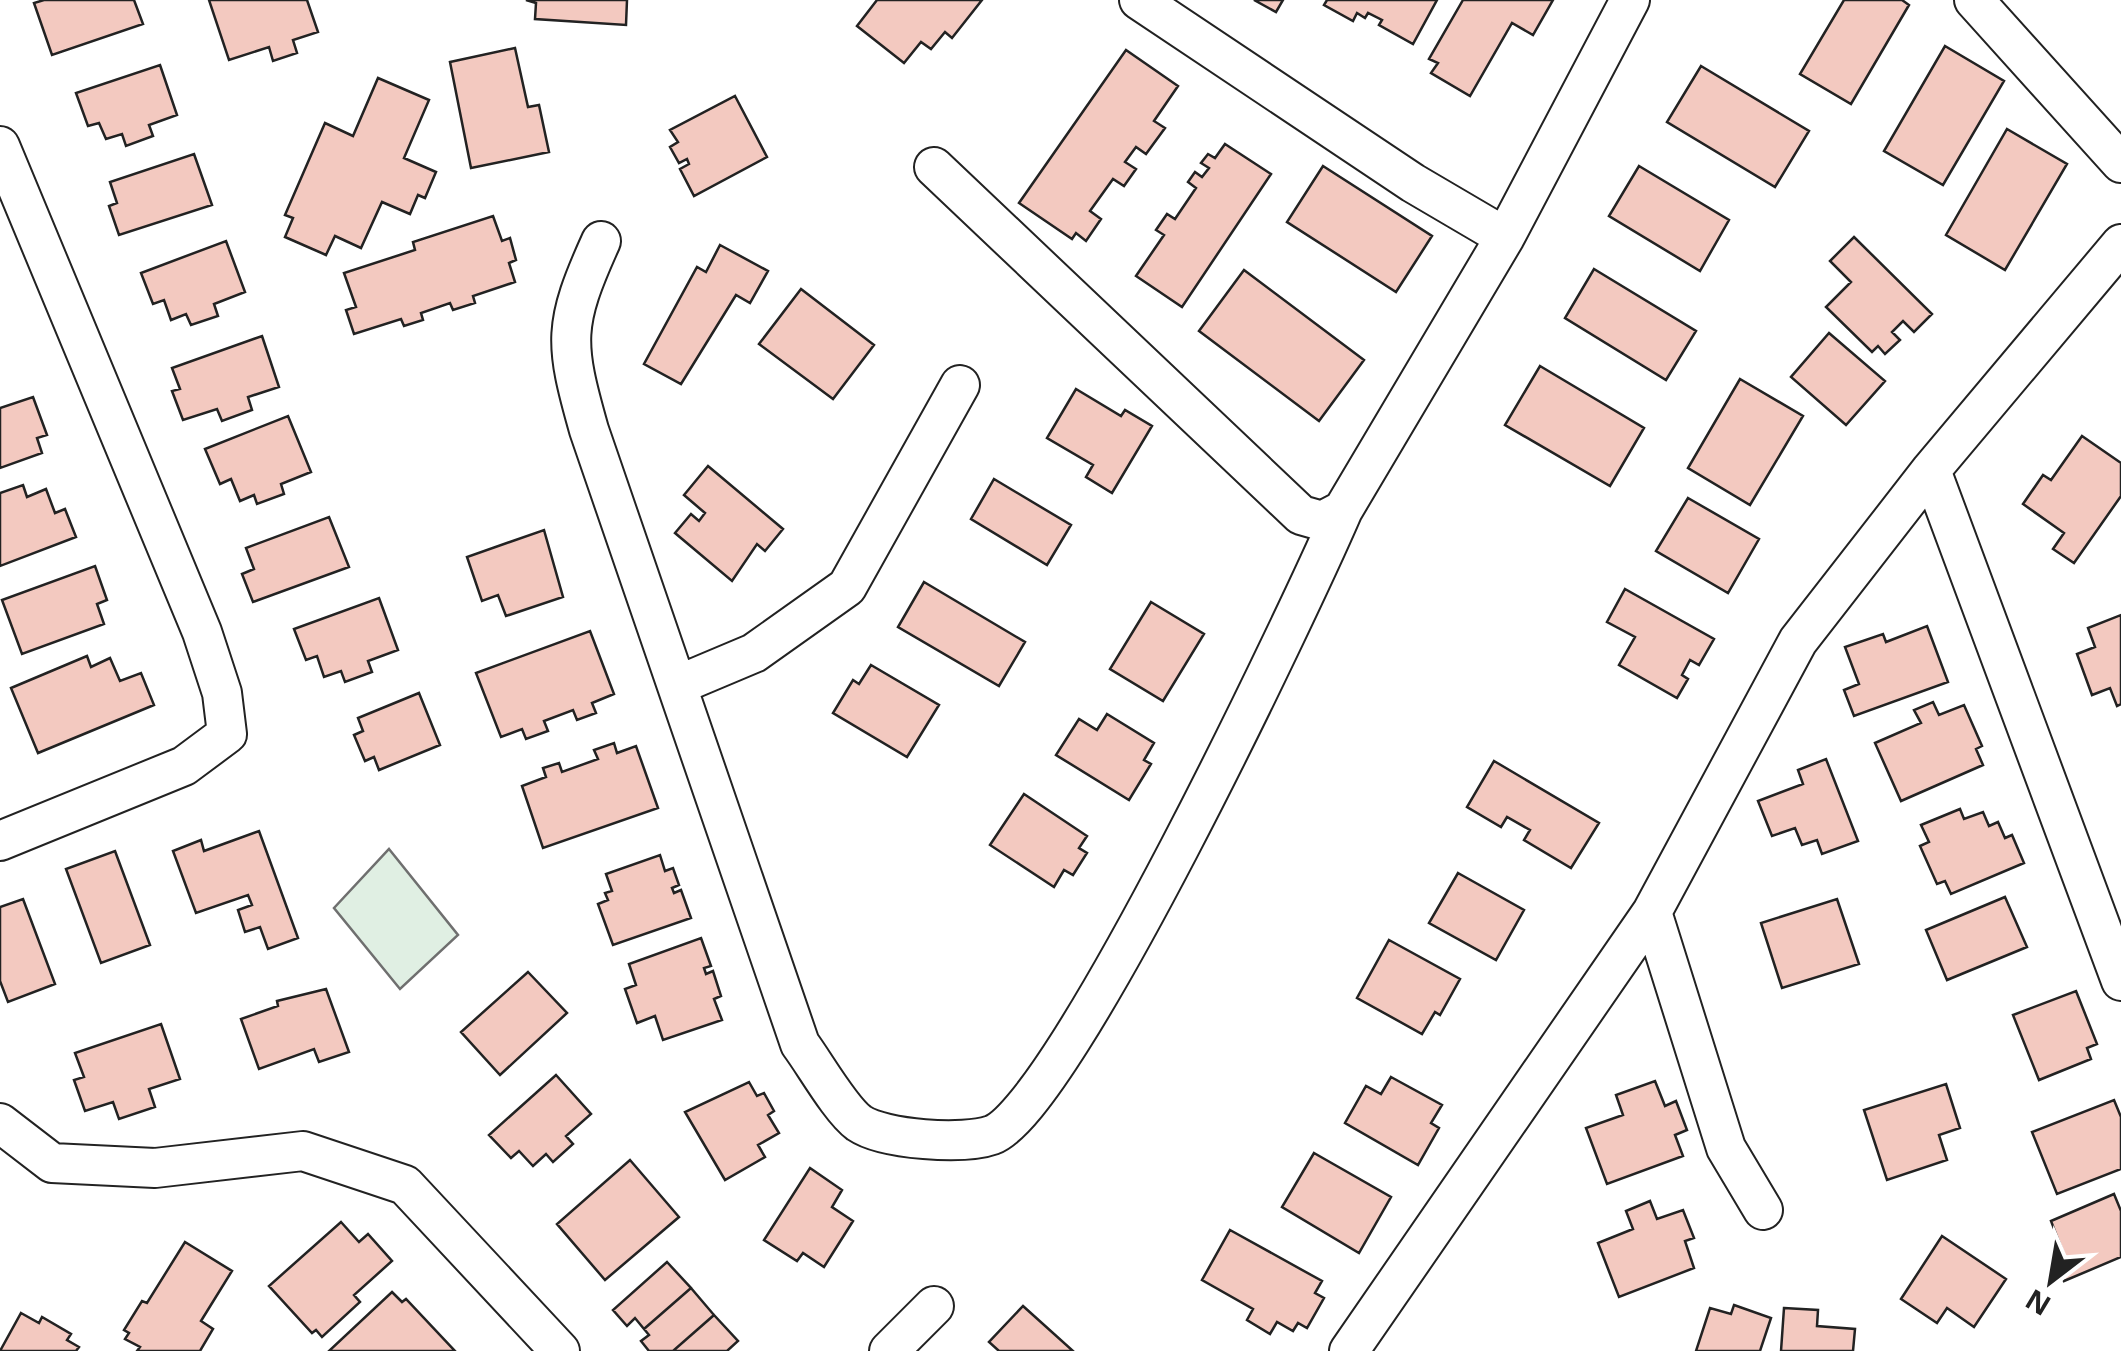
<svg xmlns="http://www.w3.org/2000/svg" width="2121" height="1351" font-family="'Noto Sans',sans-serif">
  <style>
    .green { fill: #e0efe3; stroke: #6f6f6f; stroke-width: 2.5 }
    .building { fill: #f3c9c0; stroke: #222; stroke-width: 2.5 }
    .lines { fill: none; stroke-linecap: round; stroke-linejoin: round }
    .street-casing { stroke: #222; stroke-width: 42 }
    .street { stroke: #fff; stroke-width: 38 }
  </style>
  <rect width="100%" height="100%" fill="#fff"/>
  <path class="green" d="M389,849L458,935L400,989L334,908Z"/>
  <path class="building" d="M44,0H134L143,24L52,55L34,3Z
    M209,0H307L318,32L293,40L297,53L273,61L269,47L229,60Z
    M526,0H627L626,25L535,19L536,3Z
    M877,0H982L952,38L945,32L931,49L921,42L904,63L857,26Z
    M1254,0H1283L1276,12Z
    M1327,0H1437L1413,44L1379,25L1382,20L1368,13L1365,18L1357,13L1353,21L1324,5Z
    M1463,0H1553L1533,35L1512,23L1470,96L1431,73L1438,63L1429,59Z
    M1844,0H1902L1909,5L1851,104L1800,74Z
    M1945,46L2004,81L1943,185L1884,151Z
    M515,48L528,107L539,105L549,152L471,168L450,62Z
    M1126,50L1178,86L1154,121L1165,128L1146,154L1136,147L1125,162L1136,169L1124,186L1113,179L1090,211L1101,219L1086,241L1076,233L1072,239L1019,203Z
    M160,65L177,115L149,125L153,136L126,146L122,134L106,139L99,123L88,126L76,93Z
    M1701,66L1809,131L1775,187L1667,122Z
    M378,78L429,100L404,158L436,172L425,198L418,195L410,214L382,202L361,248L335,236L326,255L285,237L293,218L285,215L325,123L353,136Z
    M735,96L767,157L694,196L680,169L689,164L687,159L679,163L670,147L678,142L670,130Z
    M2007,129L2067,164L2005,270L1946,235Z
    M1225,144L1271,174L1182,307L1136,276L1164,235L1156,230L1167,214L1175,219L1196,188L1188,182L1195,172L1202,177L1209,168L1201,163L1208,154L1215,158Z
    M194,154L212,205L119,235L109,206L117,203L110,182Z
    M1323,166L1432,236L1396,292L1287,222Z
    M1639,166L1729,220L1700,271L1609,216Z
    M493,216L502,241L510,238L516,260L509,263L515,282L473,296L475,303L453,310L450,303L421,313L423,320L404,326L401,319L354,334L346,310L356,307L344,273L415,250L413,242Z
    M1854,237L1932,314L1914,332L1903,321L1892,332L1900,340L1885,354L1878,346L1872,352L1826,307L1851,282L1830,261Z
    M226,241L245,292L214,304L218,316L191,325L186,314L171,320L164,300L153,304L141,273Z
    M720,245L768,271L750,303L736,295L681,384L644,364L697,267L706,272Z
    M1594,269L1696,331L1666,380L1565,318Z
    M1244,270L1364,360L1319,421L1199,331Z
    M801,289L874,345L833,399L759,344Z
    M1829,333L1885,381L1846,425L1791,377Z
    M262,336L279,387L248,397L252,410L222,421L217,409L183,420L172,391L180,389L172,368Z
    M1540,366L1644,428L1610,486L1505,425Z
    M1740,379L1803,416L1750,505L1688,468Z
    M1076,389L1121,416L1125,410L1152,426L1112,493L1086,477L1093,465L1047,438Z
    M33,397L47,435L37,438L42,453L0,468V408Z
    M288,416L311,472L281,484L284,494L257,504L254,495L240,501L231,479L220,484L205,449Z
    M2082,436L2121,463V496L2074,563L2053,549L2064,533L2023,504L2043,475L2051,480Z
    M708,466L783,529L765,551L757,544L732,581L675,533L691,514L699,521L705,513L684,495Z
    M994,479L1071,525L1047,565L971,519Z
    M23,485L27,497L46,489L55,513L65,509L76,537L0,566V493Z
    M1688,498L1759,539L1728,593L1656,551Z
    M329,517L349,567L253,602L242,574L254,569L246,548Z
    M544,530L563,597L506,616L498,595L482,601L467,557Z
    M95,566L107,600L97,604L104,624L22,654L2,600Z
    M924,582L1025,642L999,686L898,627Z
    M1625,589L1714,639L1699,665L1690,660L1682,675L1688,679L1677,698L1619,665L1635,637L1607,622Z
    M379,598L398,650L368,661L372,672L345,682L341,671L324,677L317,656L306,660L294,629Z
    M1151,602L1204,634L1163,701L1110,669Z
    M2121,615V704L2117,706L2110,688L2092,695L2077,654L2095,647L2088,628Z
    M1927,626L1948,682L1854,716L1844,690L1859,684L1845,647L1883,634L1886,642Z
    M590,631L614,694L592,703L596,713L577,720L573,710L544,721L548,731L526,739L522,729L501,737L476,673Z
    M87,656L91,667L110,658L120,681L141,673L154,705L38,753L11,688Z
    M871,665L939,705L907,757L833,713L853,680L859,684Z
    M419,693L440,745L379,770L374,757L365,761L354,735L363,731L358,718Z
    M1933,702L1939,715L1964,705L1982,746L1976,749L1983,765L1901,801L1875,743L1921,723L1914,710Z
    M1107,714L1154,743L1144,760L1151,764L1129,800L1056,755L1079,719L1097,730Z
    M614,743L617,753L636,746L658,808L543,848L522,786L546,777L543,768L559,763L562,772L598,759L594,750Z
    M1826,759L1858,841L1822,854L1817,840L1802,845L1795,828L1772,836L1758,801L1803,784L1798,770Z
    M1494,761L1599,823L1571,868L1524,840L1530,830L1507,817L1501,827L1467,807Z
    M1024,794L1087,836L1079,848L1087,853L1073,875L1064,870L1054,887L990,845Z
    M1960,809L1964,819L1983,812L1989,826L1998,822L2005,838L2012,835L2024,863L1951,894L1945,881L1937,884L1920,846L1929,842L1921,825Z
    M259,831L298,938L268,949L260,927L245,932L238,910L252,905L248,895L196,913L173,851L201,840L204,851Z
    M115,851L150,945L101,963L66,869Z
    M660,855L665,871L673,868L679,885L672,888L674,893L681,890L691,918L613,945L598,904L608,900L605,893L612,891L606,874Z
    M1458,873L1524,910L1496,960L1429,923Z
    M2005,897L2027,947L1947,980L1926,930Z
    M23,899L55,984L8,1002L0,981V907Z
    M1837,899L1859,964L1782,988L1761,923Z
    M701,938L711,966L704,968L706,974L713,971L721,996L714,999L722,1020L663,1040L655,1016L637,1023L625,989L636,985L629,964Z
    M1389,940L1460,979L1440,1015L1435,1012L1422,1034L1357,998Z
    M528,972L567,1013L500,1075L461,1032Z
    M326,989L349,1052L319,1062L314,1049L259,1069L241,1019L278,1006L277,1001Z
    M2076,991L2097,1044L2087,1048L2091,1059L2039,1080L2013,1015Z
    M161,1024L180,1079L149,1089L155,1107L119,1119L113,1102L85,1111L74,1080L84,1077L75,1053Z
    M556,1075L591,1114L566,1136L573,1144L553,1162L546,1154L533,1166L519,1151L511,1158L489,1135Z
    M1391,1077L1442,1105L1431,1123L1439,1128L1418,1165L1345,1123L1366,1086L1381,1094Z
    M1655,1081L1665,1106L1676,1101L1687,1130L1675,1135L1683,1156L1607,1184L1586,1128L1623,1115L1616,1095Z
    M749,1082L757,1096L764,1093L774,1111L768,1115L779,1133L758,1145L765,1157L725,1180L685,1112Z
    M1946,1084L1960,1128L1939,1135L1947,1160L1887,1180L1864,1110Z
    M2114,1100L2121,1117V1169L2057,1194L2032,1132Z
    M1314,1153L1391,1197L1359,1253L1282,1207Z
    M630,1160L679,1217L605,1280L557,1224Z
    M810,1168L842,1190L832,1207L853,1221L824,1267L803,1253L797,1261L764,1240Z
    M2114,1194L2121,1211V1257L2064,1281L2054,1256L2063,1252L2051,1221Z
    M1650,1201L1657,1219L1683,1210L1694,1238L1685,1241L1694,1268L1619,1297L1598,1243L1633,1229L1626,1211Z
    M341,1222L359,1242L368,1234L392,1261L354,1295L360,1302L322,1337L316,1330L312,1333L269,1286Z
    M1230,1230L1322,1281L1315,1293L1324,1298L1307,1328L1298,1323L1293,1331L1277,1322L1270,1334L1247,1320L1253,1309L1202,1280Z
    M1942,1236L2006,1279L1974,1327L1947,1308L1937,1323L1901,1299Z
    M185,1242L232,1271L201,1321L213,1329L200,1351H137L140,1347L125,1339L129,1333L124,1330L142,1301L147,1303Z
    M667,1262L691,1288L644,1329L635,1318L627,1326L613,1310Z
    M691,1288L714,1315L673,1351H649L641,1341L649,1335L644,1329Z
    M392,1292L402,1302L406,1299L455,1351H329Z
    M1734,1305L1771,1318L1760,1351H1696L1710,1308L1731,1314Z
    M1023,1306L1073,1351H999L989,1342Z
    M1784,1308L1818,1310L1817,1326L1855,1329L1853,1351H1781Z
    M21,1313L39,1323L42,1317L71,1334L67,1340L79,1347L76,1351H0Z
    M714,1315L738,1341L727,1351H673Z"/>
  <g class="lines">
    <g class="street-casing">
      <path id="street" d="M1139,0L1413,183L1505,237
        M1974,0L2121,163
        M0,146L202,632L222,693L227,734L184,766L0,841
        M934,167L1301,515L1322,521L1343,510L1505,237L1630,0
        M601,241C563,325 564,342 589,430L800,1044C815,1064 840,1109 859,1123C884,1140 964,1145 992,1135C1065,1107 1302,605 1343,510
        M1931,470L2121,981
        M678,685L754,653L847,587L960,385
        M1652,912L1726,1148L1763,1210
        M0,1123L52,1163L155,1168L303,1151L405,1185L560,1351
        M889,1351L934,1306
        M1349,1351L1652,912L1798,641L1931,470L2121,244"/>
    </g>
    <use href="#street" class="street"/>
  </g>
  <g transform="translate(2051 1281) rotate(211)" stroke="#ffffff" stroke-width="8" paint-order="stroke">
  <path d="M0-8L18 38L0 25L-18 38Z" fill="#222222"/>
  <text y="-15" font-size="28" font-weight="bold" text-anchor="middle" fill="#222222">N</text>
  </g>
</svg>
